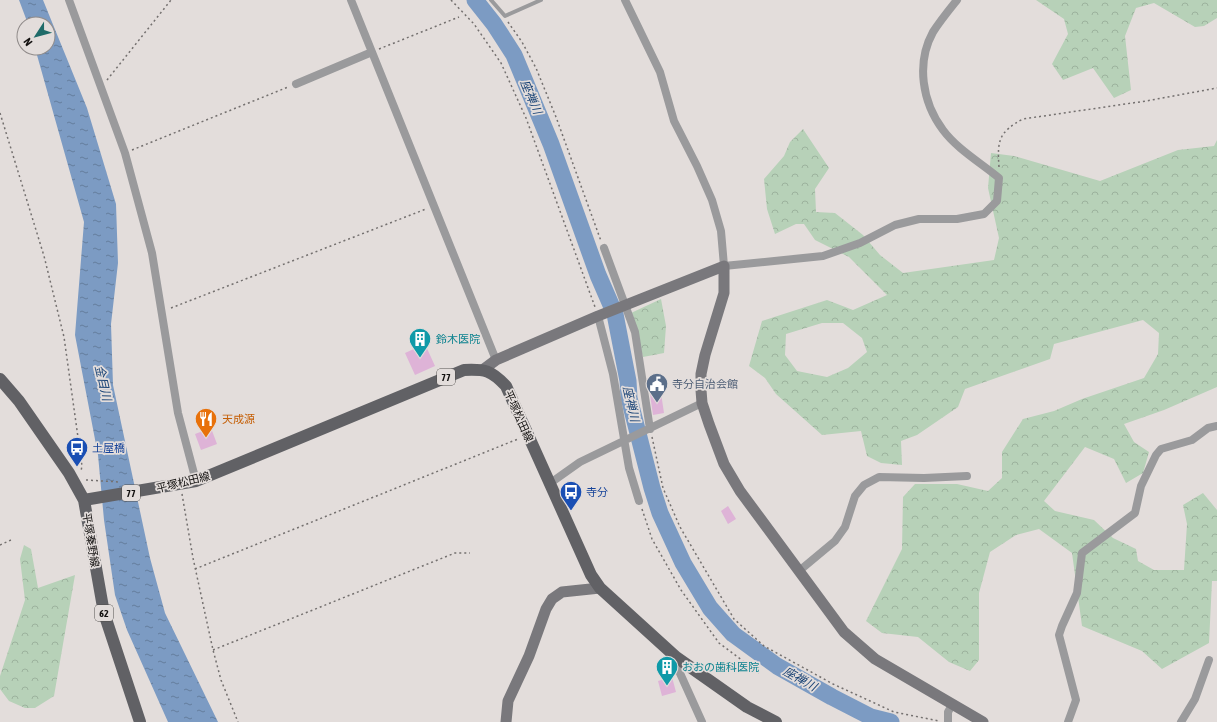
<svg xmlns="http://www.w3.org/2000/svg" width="1217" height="722" font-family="'Asap Condensed','Noto Sans JP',sans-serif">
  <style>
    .forest { fill: url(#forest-crowns); fill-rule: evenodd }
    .water { fill: url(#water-ripples) }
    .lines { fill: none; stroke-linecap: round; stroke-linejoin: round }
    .river { stroke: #7c9bc3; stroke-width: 17 }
    .building { fill: #deb3d7 }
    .path { stroke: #74706f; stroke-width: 1.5; stroke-dasharray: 2 3; stroke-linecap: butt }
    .lane { stroke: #9a9a9c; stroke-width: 4 }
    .street { stroke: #9a9a9c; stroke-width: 8 }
    .secondary { stroke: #79787c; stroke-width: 11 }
    .primary { stroke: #616165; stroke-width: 12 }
    .labels { text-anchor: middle; stroke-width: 3.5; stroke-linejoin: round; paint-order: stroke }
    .shield { fill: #e3dddb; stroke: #514e4d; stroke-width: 1 }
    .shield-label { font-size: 10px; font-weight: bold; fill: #131110 }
    .culture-label { font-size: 11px; fill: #0d838f; stroke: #e3dddb; text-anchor: start }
    .service-label { font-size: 11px; fill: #4e5e75; stroke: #e3dddb; text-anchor: start }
    .street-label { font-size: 11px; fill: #131110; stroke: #e3dddb }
    .food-label { font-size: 11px; fill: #c56008; stroke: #e3dddb; text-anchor: start }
    .transit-label { font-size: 11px; fill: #164399; stroke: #e3dddb; text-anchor: start }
    .water-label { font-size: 12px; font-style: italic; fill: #194376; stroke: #e3dddb }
  </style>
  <defs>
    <pattern id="forest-crowns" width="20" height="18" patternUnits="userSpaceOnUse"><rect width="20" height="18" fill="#b7d1b8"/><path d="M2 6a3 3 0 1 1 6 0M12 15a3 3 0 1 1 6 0" fill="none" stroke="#9cb29d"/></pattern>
    <pattern id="water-ripples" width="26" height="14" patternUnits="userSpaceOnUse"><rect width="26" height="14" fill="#7c9bc3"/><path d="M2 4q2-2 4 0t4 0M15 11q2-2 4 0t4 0" fill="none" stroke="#647d9d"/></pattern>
  </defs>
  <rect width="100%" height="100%" fill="#e3dddb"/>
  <path class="forest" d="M1036,0H1217V18L1204,26L1195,27L1154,3L1136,8L1125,36L1131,90L1114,98L1093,68L1063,80L1052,64L1068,34L1064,19Z
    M803,129L829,168L815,189L816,212L835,213L863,235L880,255L903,273L994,260L999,238L988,188L991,153L1014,156L1100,181L1178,150L1214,146L1217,140V387L1164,410L1124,424L1134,442L1149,452L1143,473L1126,483L1114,459L1085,447L1044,501L1055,511L1094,520L1113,538L1136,549L1138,561L1154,570H1184L1187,524L1183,505L1203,493L1217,510V581H1212L1209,643L1162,669L1142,651L1082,626L1072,553L1039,529L1016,535L990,552L979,593V660L970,671L949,662L918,637L882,633L866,621L902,549L903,497L915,484H957L988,491L1002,478V452L1023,419L1054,411L1082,399L1144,378L1158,354L1159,333L1143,320L1054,344L1050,359L965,389L958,407L917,435L901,441L902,465L881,463L867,456L861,431L822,435L776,394L765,378L749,366L762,321L827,300L853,310L887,295L849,257L815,240L804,224H796L775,234L767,209L764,179L784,156L790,142ZM822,323H843L862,338L867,352L848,368L827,377L797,371L785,355L786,334Z
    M661,299L666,326L664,353L643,357L631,313Z
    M24,545L31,549L38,588L75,575L54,696L35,708H25L9,701L0,689V676L25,600L20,559Z"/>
  <path class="water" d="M19,0H43L87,108L116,204L118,263L111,324L113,385L150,558L165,613L218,722H168L127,630L115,595L104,520L98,455L75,335L84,222L35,48H48V24H28Z"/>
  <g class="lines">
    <path class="river" d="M475,0L494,24L514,55L551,144L598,275L615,314L628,381L629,398L652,488L660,513L683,563L710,608L733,634L777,666L832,697L871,717L891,722"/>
  </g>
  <path class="building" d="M425,344L435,366L415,375L405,353Z
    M661,393L664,413L653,415L650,394Z
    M211,428L217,444L201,450L195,434Z
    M728,506L736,519L728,524L721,511Z
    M672,677L676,692L662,696L658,681Z"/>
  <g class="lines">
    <path class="path" d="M451,0L474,24L501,63L526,118L595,307
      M508,22L522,42L536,68L556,117L601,241
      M379,49L459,17
      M107,80L171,0
      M0,113L44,256L64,337L82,466L81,471
      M132,150L288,87
      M999,167C997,140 999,132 1023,119L1146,101L1217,88
      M171,308L426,209
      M652,437L663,488L680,527L734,619L764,646L833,684L894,712L939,721
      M86,480L120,482
      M182,494L193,558L213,650L221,680L238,722
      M642,509L652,539L681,590L719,643L759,673
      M0,545L11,540
      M195,569L518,439
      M213,650L455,553H470"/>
    <path class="lane" d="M491,0L505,16L541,0"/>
    <path class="street" d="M69,0L125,153L152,253L178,413L196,481
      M351,0L496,360
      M625,0L660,72L674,121L697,166L712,200L721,231L724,266L823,256L860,243L895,225L919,219H957L984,214L997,201L999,178C981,163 957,149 943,130C922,102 916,63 933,32C940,21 949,10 957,0
      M296,84L372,52
      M604,248L635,332L650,429
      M598,316L613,374L629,468L639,501
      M549,484L580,462L702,403
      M799,571L835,541L845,527L855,496L864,485L879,477L924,478L967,476
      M676,657L679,671L702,722
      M948,722V712L952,705
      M1068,722L1076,700L1059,635L1062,626L1077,593L1082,553L1135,513L1141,486L1156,455L1161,449L1192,440L1208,428L1217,426
      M1181,722L1195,699L1209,660"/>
    <path class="secondary" d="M484,369L496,360L598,316L724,266V293L705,355L701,374V390L702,403L709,424L724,464L740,491L844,632L875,659L983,722
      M506,722L508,701L529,656L546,609L552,599L562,592L600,588"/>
    <path class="primary" d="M0,379L19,401L69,473L84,500L104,613L140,722
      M84,500L196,481L464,370C485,369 491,370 506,386L591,575L600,588L676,657L747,707L776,722"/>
  </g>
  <defs>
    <g id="building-pin" transform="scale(1.15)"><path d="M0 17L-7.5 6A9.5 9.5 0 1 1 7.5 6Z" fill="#0f9aa8" stroke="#e3dddb"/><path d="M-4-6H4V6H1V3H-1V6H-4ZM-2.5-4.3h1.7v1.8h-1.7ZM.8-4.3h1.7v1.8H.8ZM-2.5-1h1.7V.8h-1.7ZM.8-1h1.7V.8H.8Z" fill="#fff"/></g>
    <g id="civic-pin" transform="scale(1.15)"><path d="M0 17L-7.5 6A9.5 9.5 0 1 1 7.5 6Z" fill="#5c6f8a" stroke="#e3dddb"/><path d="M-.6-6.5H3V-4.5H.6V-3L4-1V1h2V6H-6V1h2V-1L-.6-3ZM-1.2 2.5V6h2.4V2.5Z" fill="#fff"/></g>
    <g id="restaurant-pin" transform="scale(1.15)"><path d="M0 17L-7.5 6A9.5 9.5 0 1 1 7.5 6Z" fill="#e8710a" stroke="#e3dddb"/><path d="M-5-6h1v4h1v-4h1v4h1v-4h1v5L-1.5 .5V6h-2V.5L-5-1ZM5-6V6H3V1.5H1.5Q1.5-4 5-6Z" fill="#fff"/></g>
    <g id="bus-pin" transform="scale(1.15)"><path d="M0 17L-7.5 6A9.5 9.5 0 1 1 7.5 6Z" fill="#1a4fb4" stroke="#e3dddb"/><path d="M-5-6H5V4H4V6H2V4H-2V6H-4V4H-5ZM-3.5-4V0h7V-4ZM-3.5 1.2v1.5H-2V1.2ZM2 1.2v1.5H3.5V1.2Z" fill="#fff"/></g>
  </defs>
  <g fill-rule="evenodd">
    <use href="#building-pin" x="420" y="339"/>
    <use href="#civic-pin" x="657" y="384"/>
    <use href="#restaurant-pin" x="206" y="419"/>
    <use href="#bus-pin" x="77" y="448"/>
    <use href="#bus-pin" x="571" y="492"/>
    <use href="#building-pin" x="667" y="667"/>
  </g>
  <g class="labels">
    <g class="shield">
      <rect x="437" y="369" width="18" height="16" rx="3"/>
      <rect x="122" y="485" width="18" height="16" rx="3"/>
      <rect x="95" y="605" width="18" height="16" rx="3"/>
    </g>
    <g class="shield-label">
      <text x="446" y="381">77</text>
      <text x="131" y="497">77</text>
      <text x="104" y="617">62</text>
    </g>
    <g class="culture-label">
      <text x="436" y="343">鈴木医院</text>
      <text x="682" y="671">おおの歯科医院</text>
    </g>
    <g class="service-label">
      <text x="672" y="388">寺分自治会館</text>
    </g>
    <g class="street-label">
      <text transform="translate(519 416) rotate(66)" y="4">平塚松田線</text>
      <text transform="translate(183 482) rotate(-14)" y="4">平塚松田線</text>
      <text transform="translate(91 540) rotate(81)" y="4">平塚秦野線</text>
    </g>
    <g class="food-label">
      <text x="222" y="423">天成源</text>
    </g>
    <g class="transit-label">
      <text x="92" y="452">土屋橋</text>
      <text x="586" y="496">寺分</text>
    </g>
    <g class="water-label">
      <text transform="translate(531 97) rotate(67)" y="4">座禅川</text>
      <text transform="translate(103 383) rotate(77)" y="4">金目川</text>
      <text transform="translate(631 404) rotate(77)" y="4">座禅川</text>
      <text transform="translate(800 679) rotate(29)" y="4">座禅川</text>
    </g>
  </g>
  <g transform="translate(36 36) rotate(234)"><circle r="19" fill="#e3dddb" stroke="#908b8a"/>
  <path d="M0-3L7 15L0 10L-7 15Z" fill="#1f6b69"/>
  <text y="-6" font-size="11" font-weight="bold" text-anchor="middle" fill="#131110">N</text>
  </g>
</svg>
